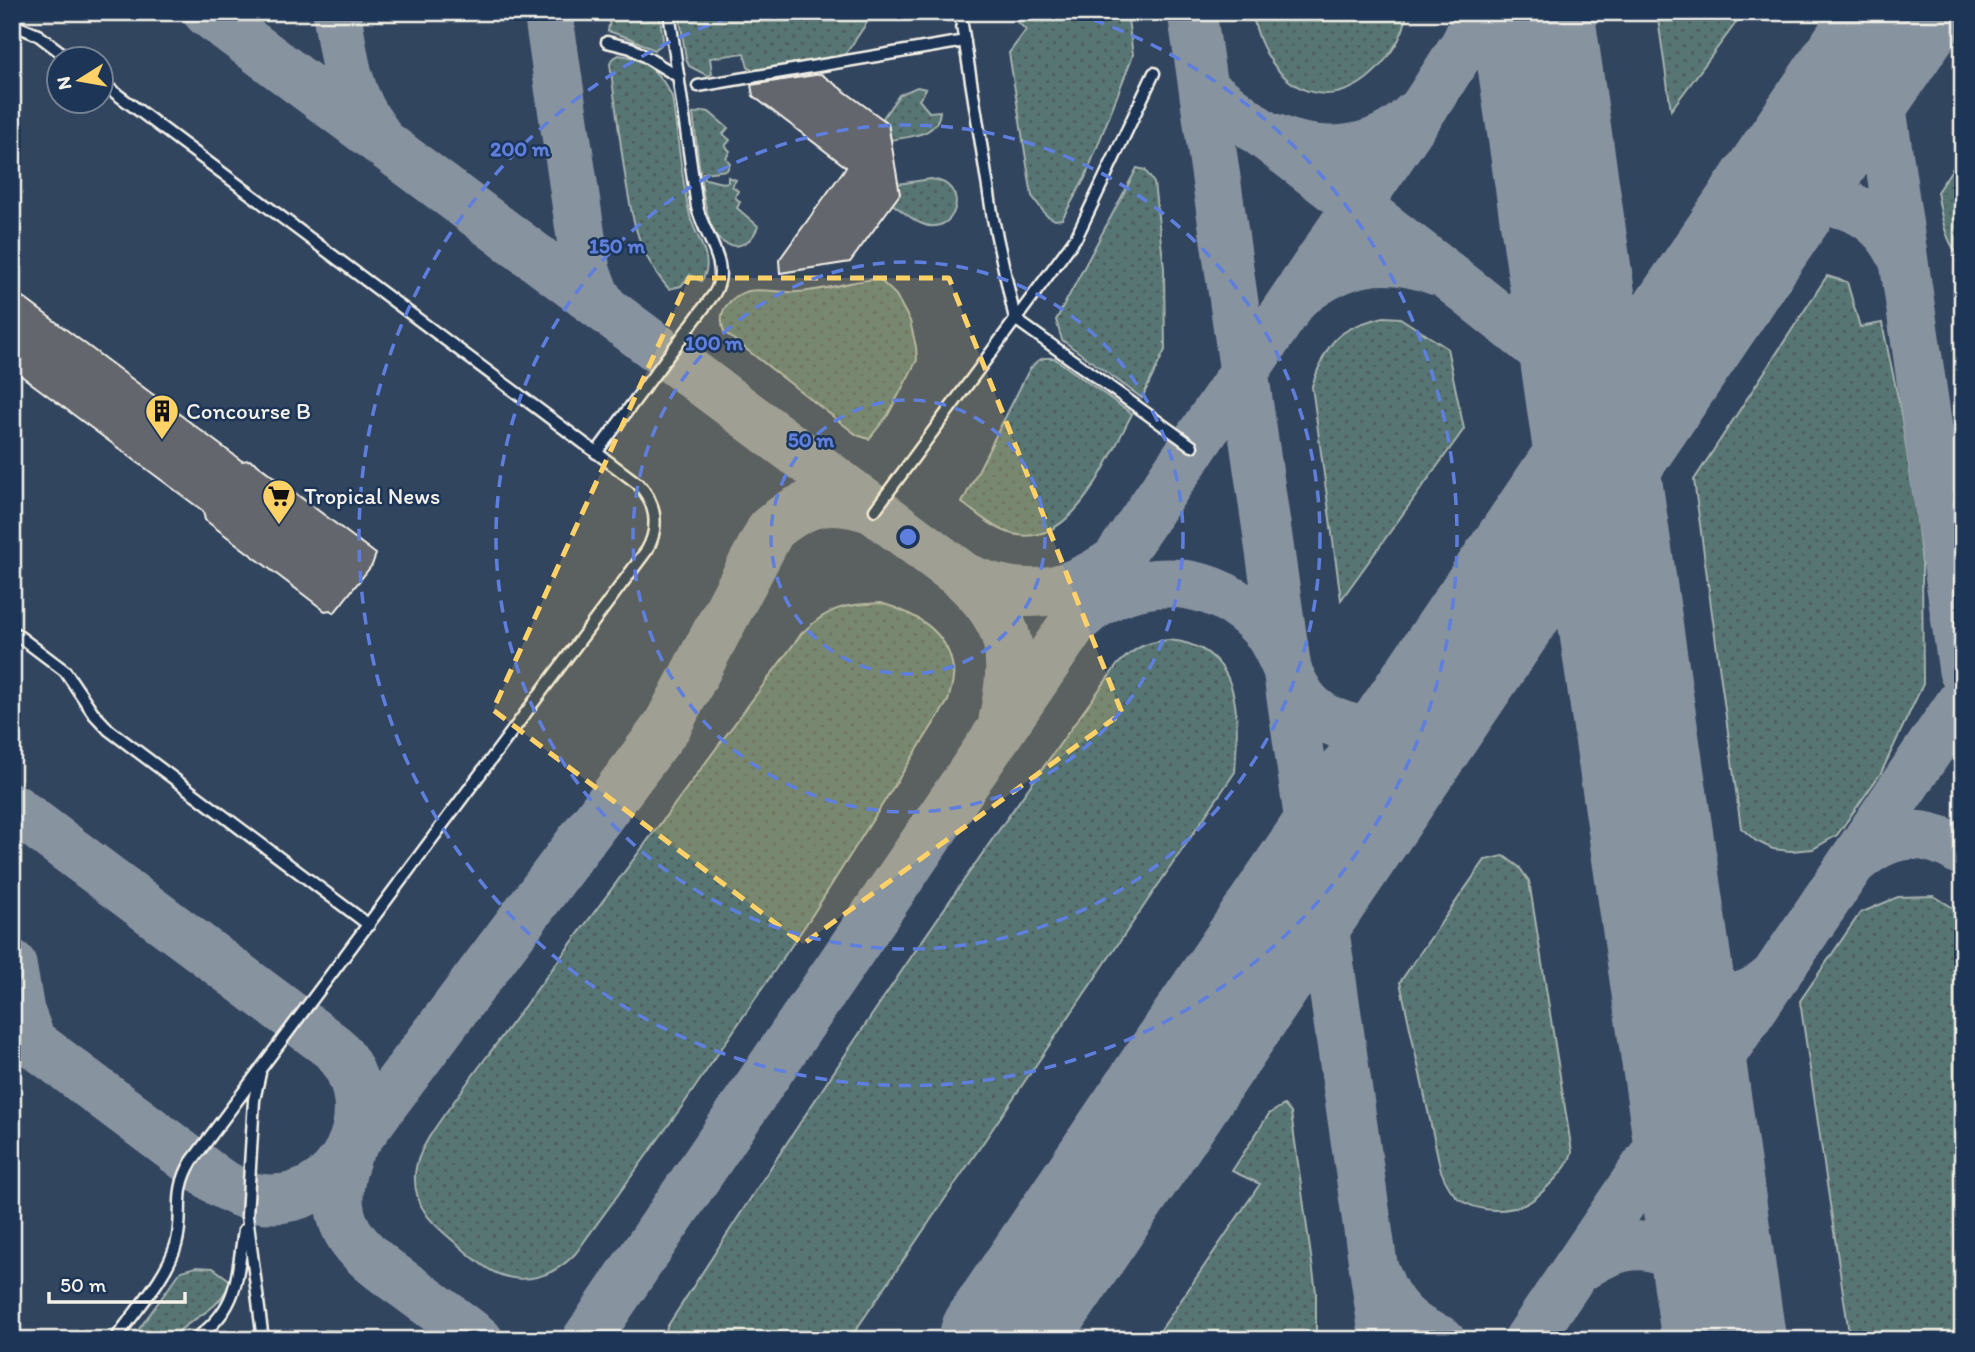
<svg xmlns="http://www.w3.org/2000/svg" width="1975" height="1352" font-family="Itim,sans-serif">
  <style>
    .built { fill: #32445e; fill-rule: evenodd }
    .grass { fill: url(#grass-dots); stroke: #a6b2ae; stroke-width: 2 }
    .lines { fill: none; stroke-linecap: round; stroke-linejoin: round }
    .taxiway { stroke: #8893a0; stroke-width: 49 }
    .runway { stroke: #8893a0; stroke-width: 124 }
    .building { fill: #63666d; stroke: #f4f1e8; stroke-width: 2 }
    .service-casing { stroke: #f4f1e8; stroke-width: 15 }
    .service { stroke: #1d3557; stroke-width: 10 }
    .marked { fill: #ffd166; fill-opacity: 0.2; stroke: #ffd166; stroke-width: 5; stroke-dasharray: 14 9; stroke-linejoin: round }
    .ring { fill: none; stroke: #5e7fdd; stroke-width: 3.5; stroke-dasharray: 12 9 }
    .labels { text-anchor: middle; stroke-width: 5; stroke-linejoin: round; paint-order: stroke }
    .poi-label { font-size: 23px; fill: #f4f1e8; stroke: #1d3557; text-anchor: start }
    .centre { fill: #5e7fdd; stroke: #1d3557; stroke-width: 3.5 }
    .ring-label { font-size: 21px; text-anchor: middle; font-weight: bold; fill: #5e7fdd; stroke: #1d3557; stroke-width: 5; stroke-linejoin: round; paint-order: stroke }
  </style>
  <defs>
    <pattern id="grass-dots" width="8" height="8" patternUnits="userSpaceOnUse" patternTransform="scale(1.75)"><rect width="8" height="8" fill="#577473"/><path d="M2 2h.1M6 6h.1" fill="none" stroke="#4f5c5a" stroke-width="1.8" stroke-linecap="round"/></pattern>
  </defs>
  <rect width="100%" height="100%" fill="#1d3557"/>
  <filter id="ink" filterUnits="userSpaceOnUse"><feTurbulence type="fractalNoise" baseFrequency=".0143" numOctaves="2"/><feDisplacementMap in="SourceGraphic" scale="14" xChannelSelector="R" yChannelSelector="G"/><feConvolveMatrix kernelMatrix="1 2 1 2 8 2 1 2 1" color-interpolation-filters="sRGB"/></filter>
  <g filter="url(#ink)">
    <path class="built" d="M12,12H1963V1340H12ZM60,60H102V102H60Z"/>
    <path class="grass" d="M611,12H659L663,39L661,45L654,50L632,39L608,31Z
      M679,12H874L845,55L753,70L748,67L744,53L710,58L712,74L708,76L689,66L686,59Z
      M1007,12H1127L1133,55L1085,178L1062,219L1055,220L1046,215L1032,196L1009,53L1026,30Z
      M1252,12H1406C1407,25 1399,41 1391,52C1339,127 1267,94 1252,12Z
      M1657,12H1744L1671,110Z
      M619,55C644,57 662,75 672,97C678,136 681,177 690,216C695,237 717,261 701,281L690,275L681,286L669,289C634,251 629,203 622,154C618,124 614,94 610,64L612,59Z
      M917,87L926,89L919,100L929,112L940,111C938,136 911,136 891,140L888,123L883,118L899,95Z
      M704,111L709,112L728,128L723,134L730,140L725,146L730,151L726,158L730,163L727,170L703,173L704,179C713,179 719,185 728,182V177L736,180L732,186L738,191L735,197L740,202L737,208L758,226C751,248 726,254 714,232C700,202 698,147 693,114Z
      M1963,153V260C1944,242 1942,216 1937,192Z
      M1137,168L1145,170L1154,183L1164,268L1165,350L1142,398L1062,340L1056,320Z
      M931,179C974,184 955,240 920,223C910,218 901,210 892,204L898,184Z
      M1827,276L1847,282L1860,327L1882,323L1900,407L1916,511L1922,564L1923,684L1881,773L1837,835L1813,849L1791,851L1773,849L1756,841L1741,828L1694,480Z
      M879,279L896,295L910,321L916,347L917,360L888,415L869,439L857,435L724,332C721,323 720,314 726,306C746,280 770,294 797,292C825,291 851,280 879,279Z
      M1384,317L1400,318L1447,348L1464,429L1341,600L1312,386C1328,340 1336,329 1384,317Z
      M1044,358H1054L1132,414C1108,458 1070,561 1002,530C988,524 975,512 962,503L1029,370L1037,361Z
      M881,603C914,613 948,630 953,669C955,679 950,692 948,701L811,917L683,1105L575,1254C554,1276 525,1286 496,1273C482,1267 469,1254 457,1244C434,1225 413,1208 415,1174C417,1145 449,1110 465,1086L802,633C830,606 844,605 881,603Z
      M1168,640C1243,646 1239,714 1235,772L849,1340H664L667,1327C812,1102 960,879 1118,664C1136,647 1144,643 1168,640Z
      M1504,856L1519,867L1529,881L1572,1152C1569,1164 1563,1170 1555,1179C1547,1187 1537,1199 1526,1204C1506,1213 1477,1212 1459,1199C1450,1192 1445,1181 1441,1171L1400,982L1485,860Z
      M1934,896L1958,911L1963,931V1340H1850L1800,1001L1860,913L1898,897Z
      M1284,1105L1291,1113L1316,1292V1340H1154L1260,1184L1232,1171L1269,1114Z
      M196,1267L213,1268L231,1281C215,1317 193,1313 170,1340H131L181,1271Z
      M326,1330L358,1331L371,1340H308Z"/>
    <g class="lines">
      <path class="taxiway" d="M207,12L964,577C1021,602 1063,597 1114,562
        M337,12C343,55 348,98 376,133
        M548,12L586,271L595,294L605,309
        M1192,12L1384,1340
        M1868,12L1963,671
        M1203,88L1447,275L1549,356L1579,398L1586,414L1597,461
        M1274,138C1320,158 1377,154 1414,116
        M1754,230C1764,223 1774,214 1786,209C1834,188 1884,213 1903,260
        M1302,292C1345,259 1386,252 1437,271
        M964,577C1014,623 1016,656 1003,720
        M1080,617C1134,567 1218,573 1265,629C1282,650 1287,678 1303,699C1324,726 1373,739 1405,725C1419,719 1428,707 1437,697
        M12,807L334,1048C391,1110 341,1210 258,1198C244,1196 231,1189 219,1182L12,1027
        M1853,862C1888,831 1922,826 1963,852
        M12,964L20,1011L31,1040
        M1670,964C1701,1003 1740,1010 1777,974
        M1664,1126L1674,1084L1680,1035
        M1574,1272C1634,1228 1673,1241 1718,1297
        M1377,1275C1387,1306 1410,1329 1441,1340
        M479,1340C456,1322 432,1305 409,1288C352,1248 322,1223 349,1150L667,726L771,529C805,500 832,494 875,510
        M586,1340L1431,97L1465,44L1480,12
        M1528,1340L1963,699"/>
      <path class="runway" d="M1532,12L1724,1340
        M1001,1340L1902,12"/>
    </g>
    <path class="building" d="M821,74L888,123L900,194L850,262L780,273L779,260L846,167L753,96L751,85Z
      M12,289L242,461L249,460L254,462L376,554L372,565L334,613L330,610L325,611L205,520L203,511L12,369Z"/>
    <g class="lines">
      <g class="service-casing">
        <path id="service" d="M960,12L993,219L1015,319L1192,446
          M12,24L38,35L71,60
          M607,42L631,48L679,77
          M102,83L637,483C656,501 660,527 647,550L192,1161C172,1193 185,1214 176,1245C165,1280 135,1310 115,1340
          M698,86L965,41
          M596,453L714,294C732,265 704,236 697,207L669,12
          M875,510L1077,236L1154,73
          M12,631L65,671L94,714L109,730L369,925
          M260,1073L254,1100L247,1216L263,1340
          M194,1340C239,1308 236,1280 244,1230"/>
      </g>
      <use href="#service" class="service"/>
    </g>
  </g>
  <path class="marked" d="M689,278H949L1122,713L803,944L493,710Z"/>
  <g class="ring">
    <circle cx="908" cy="537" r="137"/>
    <circle cx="908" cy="537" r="275"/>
    <circle cx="908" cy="537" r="412"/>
    <path d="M1073 13A549 549 0 1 1 743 13"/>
  </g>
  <defs>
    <g id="building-pin" transform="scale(1.75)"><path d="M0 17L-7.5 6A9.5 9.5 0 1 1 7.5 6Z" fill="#ffd166" stroke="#1d3557"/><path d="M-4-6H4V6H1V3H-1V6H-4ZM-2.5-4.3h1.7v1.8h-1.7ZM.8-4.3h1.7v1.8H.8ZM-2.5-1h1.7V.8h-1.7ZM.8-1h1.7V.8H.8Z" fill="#111"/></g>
    <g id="supermarket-pin" transform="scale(1.75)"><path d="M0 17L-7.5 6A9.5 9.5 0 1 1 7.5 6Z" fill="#ffd166" stroke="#1d3557"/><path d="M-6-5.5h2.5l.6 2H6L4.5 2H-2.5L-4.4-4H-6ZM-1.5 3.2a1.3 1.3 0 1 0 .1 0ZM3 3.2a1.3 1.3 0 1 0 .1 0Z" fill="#111"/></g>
  </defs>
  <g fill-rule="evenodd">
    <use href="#building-pin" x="162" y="411"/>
    <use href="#supermarket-pin" x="279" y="496"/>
  </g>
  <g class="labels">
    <g class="poi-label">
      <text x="186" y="419">Concourse B</text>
      <text x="304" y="504">Tropical News</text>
    </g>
  </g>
  <circle cx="908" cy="537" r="10" class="centre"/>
  <g class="ring-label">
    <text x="520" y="156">200 m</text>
    <text x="617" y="253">150 m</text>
    <text x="714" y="350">100 m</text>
    <text x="811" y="447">50 m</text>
  </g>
  <rect width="1975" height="1352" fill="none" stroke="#1d3557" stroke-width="42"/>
  <rect x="21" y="21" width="1933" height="1310" fill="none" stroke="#f4f1e8" stroke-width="2.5" filter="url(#ink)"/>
  <g transform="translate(80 80) rotate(259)"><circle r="33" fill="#1d3557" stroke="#738091" stroke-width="2"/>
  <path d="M0-5L12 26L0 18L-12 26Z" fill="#ffd166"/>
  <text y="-10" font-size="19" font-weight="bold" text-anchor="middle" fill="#f4f1e8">N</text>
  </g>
  <path d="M49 1292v10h136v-10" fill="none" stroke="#f4f1e8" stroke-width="3.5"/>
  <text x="60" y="1292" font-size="21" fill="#f4f1e8" stroke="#1d3557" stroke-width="5" paint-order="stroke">50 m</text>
</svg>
